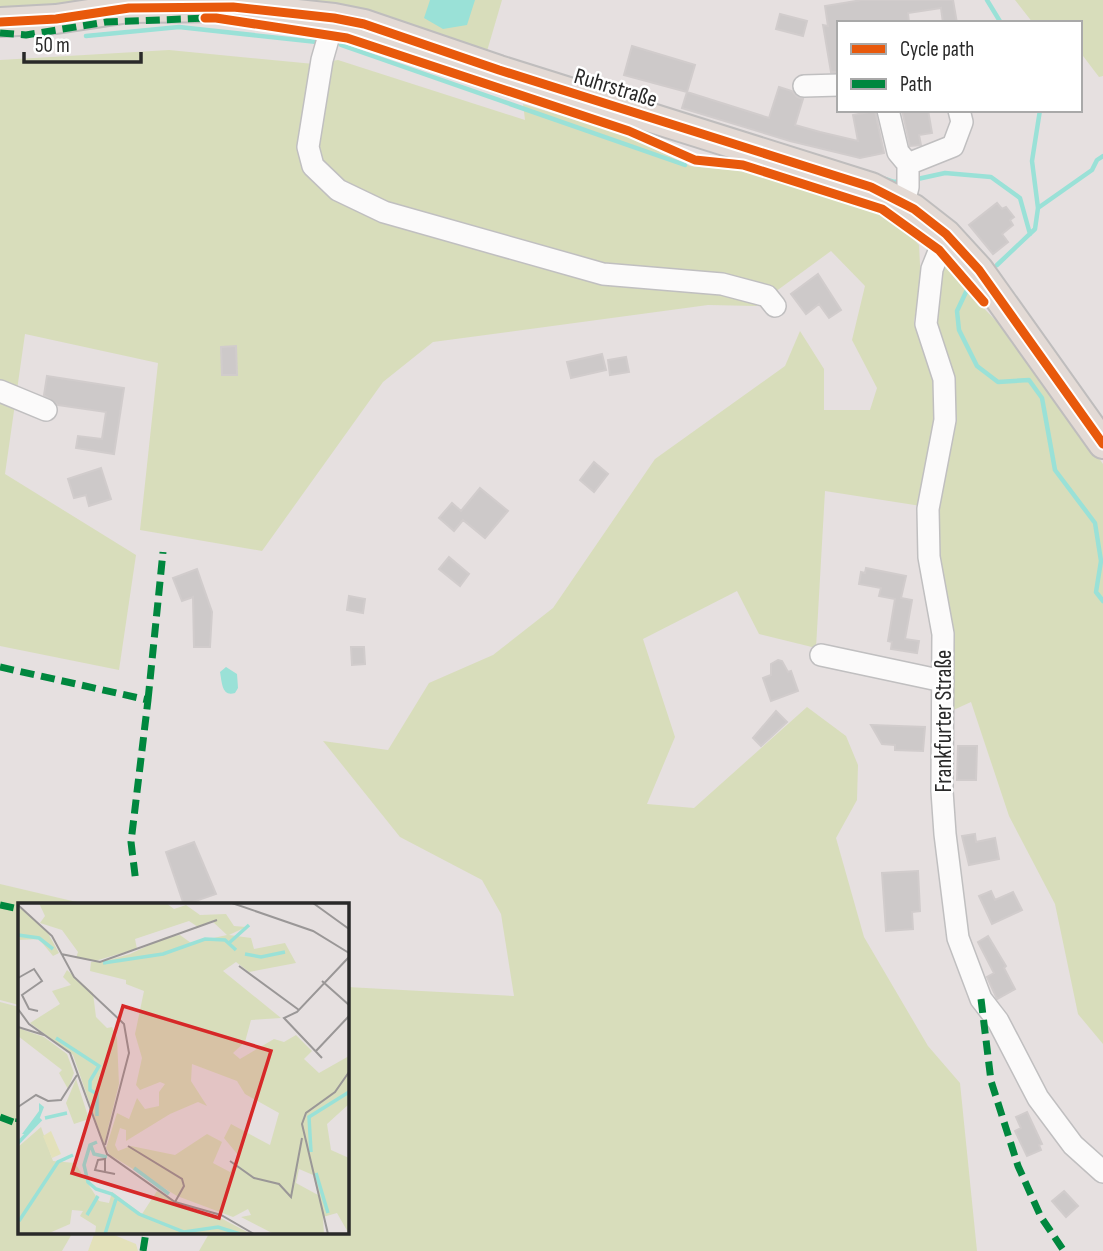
<svg xmlns="http://www.w3.org/2000/svg" width="1103" height="1251" font-family="'Sofia Sans Condensed',sans-serif">
  <style>
    .green { fill: #d8ddbb }
    .pitch { fill: #e3e1ba }
    .water { fill: #9ae1d7 }
    .lines { fill: none; stroke-linecap: round; stroke-linejoin: round }
    .stream { stroke: #9ae1d7; stroke-width: 4.5 }
    .building { fill: #cdc9c9; stroke: #d1cccc; stroke-width: 2 }
    .minor-casing { stroke: #c0bfc0; stroke-width: 24 }
    .major-casing { stroke: #bfbdbd; stroke-width: 32 }
    .minor { stroke: #fbfafa; stroke-width: 21 }
    .major { stroke: #e3dad5; stroke-width: 28 }
    .quiet { stroke: #00873e; stroke-width: 7; stroke-dasharray: 14 7; stroke-linecap: butt }
    .cycleway-casing { stroke: #fff; stroke-width: 13 }
    .cycleway { stroke: #e8590c; stroke-width: 9 }
    .labels { text-anchor: middle; stroke-width: 5; stroke-linejoin: round; paint-order: stroke }
    .street-label { font-size: 23px; fill: #292929; stroke: #fff }
    .inset-river { fill: none; stroke: #9ae1d7; stroke-width: 3.5 }
    .inset-road { fill: none; stroke: #9a9797; stroke-width: 2 }
    .view { fill: #d62828; fill-opacity: 0.15; stroke: #d62828; stroke-width: 3.5 }
    .inset-edge { fill: none; stroke: #292929; stroke-width: 3.5 }
  </style>
  <rect width="100%" height="100%" fill="#e6e0e0"/>
  <path class="green" d="M0,0H114L35,10L0,9Z
    M261,0H502L485,58Z
    M1015,0H1103V76L1099,77L1080,52V23H1033Z
    M169,50L314,64L338,60L525,120L523,104L625,135L690,166L740,171L883,206L919,245L921,284L914,321L935,378L937,414L921,506L825,491L816,648L759,634L737,591L643,639L675,737L647,804L694,808L807,707L846,736L858,765L857,800L836,838L864,937L928,1046L960,1083L977,1251H199L210,1232H346L347,987L514,996L501,914L482,880L400,837L323,741L388,750L429,683L493,655L553,608L655,459L785,366L800,331L824,369V410H870L877,388L852,340L865,286L831,251L756,306L708,305L433,342L383,382L262,551L140,530L158,363L25,334L5,474L136,555L119,670L0,646V60Z
    M939,259L965,283L971,295L1000,325L1013,345L1041,377L1103,464V1044L1078,1014L1055,904L1009,816L971,702L949,712L935,515L955,412L934,323Z
    M0,884L85,904H19V1005L0,1000Z
    M0,1002L19,1007V1232H73L62,1251H0Z"/>
  <path class="pitch" d="M95,1232H107L136,1244L138,1251H88Z"/>
  <path class="water" d="M430,0H475L467,25L443,29L424,18Z
    M226,667L237,674L238,688L235,693C222,697 222,683 220,672Z"/>
  <g class="lines">
    <path class="stream" d="M987,0L1001,23
      M86,36L179,27L317,42
      M341,45L685,165
      M882,178L894,182L900,181
      M913,180L945,173L991,177L1020,198L1030,234
      M1038,208L1092,170L1097,160L1103,156
      M997,265L1035,229L1038,208L1032,161L1040,110
      M966,292L957,311L959,330L977,366L998,382L1029,380L1042,398L1055,470L1095,523L1101,561L1096,592L1103,601"/>
  </g>
  <path class="building" d="M862,0H953L957,23H943L941,8L908,13L909,23H839V72H831L823,25L828,26L825,6Z
    M780,14L807,21L803,36L776,29Z
    M632,46L695,65L687,92L624,75Z
    M779,87L792,91L797,97L803,99L795,125L820,132L858,141L853,115L875,111L884,153L860,158L790,141L682,108L687,92L769,118Z
    M902,110H928L932,133L919,135L921,145L910,146Z
    M997,203L1002,209L1006,207L1014,217L1010,220L1013,225L1002,234L1008,242L993,254L969,225Z
    M818,274L841,310L829,318L819,304L806,314L791,294Z
    M236,346L237,375H222L221,347Z
    M602,354L606,370L571,378L567,362Z
    M626,357L629,372L610,375L608,360Z
    M47,376L124,388L114,454L76,448L78,436L102,439L106,412L58,405L44,395Z
    M594,462L608,474L594,492L580,480Z
    M101,468L111,499L89,506L86,495L74,498L68,479Z
    M480,488L508,511L485,538L463,520L454,531L439,518L452,503L461,511Z
    M449,557L469,574L460,586L439,569Z
    M866,568L906,576L901,598L912,600L905,639L919,641L917,653L891,649L892,642L888,641L895,599L879,596L881,588L859,584L861,572L865,573Z
    M197,569L212,612L210,647H194L193,597L182,601L173,578Z
    M349,596L365,599L363,613L347,610Z
    M351,647H364L365,664L352,665Z
    M778,660L782,661L788,672L791,671L798,691L771,701L763,678L771,675V664Z
    M776,711L787,722L761,746L753,738Z
    M871,725L925,727L923,751L895,750V745L882,744Z
    M958,746H977L976,780H957Z
    M975,834L976,842L995,838L999,859L969,865L962,836Z
    M194,842L216,894L184,905L166,852Z
    M918,871L920,911L912,912L913,929L886,931L882,873Z
    M991,891L995,900L1013,892L1022,910L992,924L979,896Z
    M988,936L1006,966L1004,968L1015,989L997,999L987,977L994,973L978,942Z
    M1027,1112L1042,1144L1039,1145L1041,1150L1027,1156L1015,1131L1021,1128L1016,1117Z
    M1064,1191L1078,1206L1066,1217L1052,1201Z"/>
  <g class="lines">
    <g class="minor-casing">
      <path id="minor" d="M334,18L322,60L308,147L313,166L338,190L384,212L603,274L722,284L767,296L775,306
        M804,86L839,85
        M888,110L898,152L908,164L953,146L962,122L959,110
        M904,202L908,187V164
        M946,234L932,269L926,324L944,379L945,420L928,509L929,557L943,634L942,791L945,834L958,938L981,999L998,1021L1038,1098L1073,1145L1103,1172
        M0,391L46,410
        M821,655L943,681"/>
    </g>
    <g class="major-casing">
      <path id="major" d="M0,22L56,19L129,8L233,7L334,18L364,24L499,70L871,187L914,209L946,234L979,270L1103,444"/>
    </g>
    <use href="#minor" class="minor"/>
    <use href="#major" class="major"/>
    <path class="quiet" d="M0,33L26,35L106,22L209,18
      M0,667L148,700L131,842L136,883
      M148,700L163,552
      M0,905L19,909
      M981,999L991,1081L1018,1166L1041,1217L1064,1251
      M0,1117L18,1124L19,1119
      M143,1251L146,1232"/>
    <g class="cycleway-casing">
      <path id="cycleway" d="M205,18H216L347,38L629,131L695,160L743,165L882,209L939,250L984,302
        M0,22L56,19L129,8L233,7L334,18L364,24L499,70L871,187L914,209L946,234L979,270L1103,444"/>
    </g>
    <use href="#cycleway" class="cycleway"/>
  </g>
  <g class="labels">
    <g class="street-label">
      <text transform="translate(616 87) rotate(17)" y="8">Ruhrstraße</text>
      <text transform="translate(943 721) rotate(-90)" y="8">Frankfurter Straße</text>
    </g>
  </g>
  <g transform="translate(18 903)">
    <rect width="331" height="331" fill="#e6e0e0"/>
    <path d="M21,0H148L156,6L168,2L182,12L208,11L216,23L228,24L211,32L233,35L236,46L267,40L278,60L231,69L218,59L205,68L263,115L233,117L227,139L215,150L222,156L256,136L266,139L278,132L294,148L286,156L301,170L331,153V201L309,221L313,247L331,255V331L319,310L305,314L306,331H256L223,314L233,312L230,306L215,314L159,293L92,252L88,245L99,210L111,216L119,195L127,206L141,203V189L147,181L142,179L122,187L118,182L124,155L117,131L126,88L108,81V77L72,68L73,59L87,58L112,51L148,34L162,32L173,40L209,32L194,18L180,24L171,18L117,36L119,46L111,48L77,58L58,55L60,49L44,27L22,20L27,13ZM174,161L219,178L227,191L261,210L252,242L213,221L206,235L220,252L212,269L195,260L204,239L189,231L157,252L113,243L100,248L97,242L102,225L108,227V238L152,211L180,199L189,203L173,178ZM281,266L295,272L300,292L278,280ZM0,3L30,30L41,50L35,53L21,36L0,37ZM49,67L75,90L78,114L89,125L94,124L99,135L101,181L86,242L55,152L12,120L42,101L34,88L53,82L45,74ZM0,125L26,134L49,151L56,170L50,186L41,170L44,167L0,133ZM58,176L71,216L56,221L48,200ZM23,224L35,258L57,260L81,298L91,300L94,289L124,311L139,288L167,305L197,312L233,331H77L78,323L62,313L65,308L54,307L52,321L29,331H0V244Z" fill="#d8ddbb" fill-rule="evenodd"/>
    <path d="M33,228L43,251L34,255L25,233Z" fill="#e3e1ba"/>
    <path d="M21,200L26,204L21,217L10,231H4L21,208Z" fill="#9ae1d7"/>
    <path class="inset-river" d="M0,32L21,35L35,46M211,40L231,22M227,51L243,54L267,49M85,60L145,51L187,36L207,37L218,47M38,135L81,163L72,178V187L79,191V213M27,215L49,210M79,239L72,242L66,262L70,279L78,286L94,291L121,311L166,329L200,324L222,331M0,240L23,216M73,243L76,251L89,254M293,249L291,214L331,189M116,265L151,291M298,270L310,310M69,312L80,293M1,318L40,259L55,252M87,331L98,296"/>
    <path class="inset-road" d="M214,0L295,28L331,50M295,0L331,26M0,2L34,33L56,74L106,121L111,150L87,242M43,51L82,59L199,17M221,63L281,107M0,75L16,66L24,78L4,92L11,106L20,108M304,78L331,102M0,106L11,121L52,150L89,251L157,299L203,312L236,331M0,124L26,132M297,149L331,113M304,155L266,115L279,109L331,54M0,204L18,192L30,198L43,197L59,172M110,243L164,276L166,283L157,299M212,258L236,275L261,281L273,294L284,235M87,268V256L80,257L77,267L97,271M310,331L284,221L288,210L317,189L331,169"/>
    <path class="view" d="M105,103L253,148L201,315L54,270Z"/>
    <rect width="331" height="331" class="inset-edge"/>
  </g>
  <rect x="837" y="21" width="245" height="91" fill="#ffffff" stroke="#a9a9a9" stroke-width="2"/>
  <rect x="851" y="44" width="35" height="10" fill="#e8590c" stroke="#a9a9a9" stroke-width="2"/>
  <text x="900" y="56" font-size="21" fill="#292929">Cycle path</text>
  <rect x="851" y="79" width="35" height="10" fill="#00873e" stroke="#a9a9a9" stroke-width="2"/>
  <text x="900" y="91" font-size="21" fill="#292929">Path</text>
  <path d="M24 52v10h117v-10" fill="none" stroke="#292929" stroke-width="3.5"/>
  <text x="35" y="52" font-size="21" fill="#292929" stroke="#ffffff" stroke-width="5" paint-order="stroke">50 m</text>
</svg>
